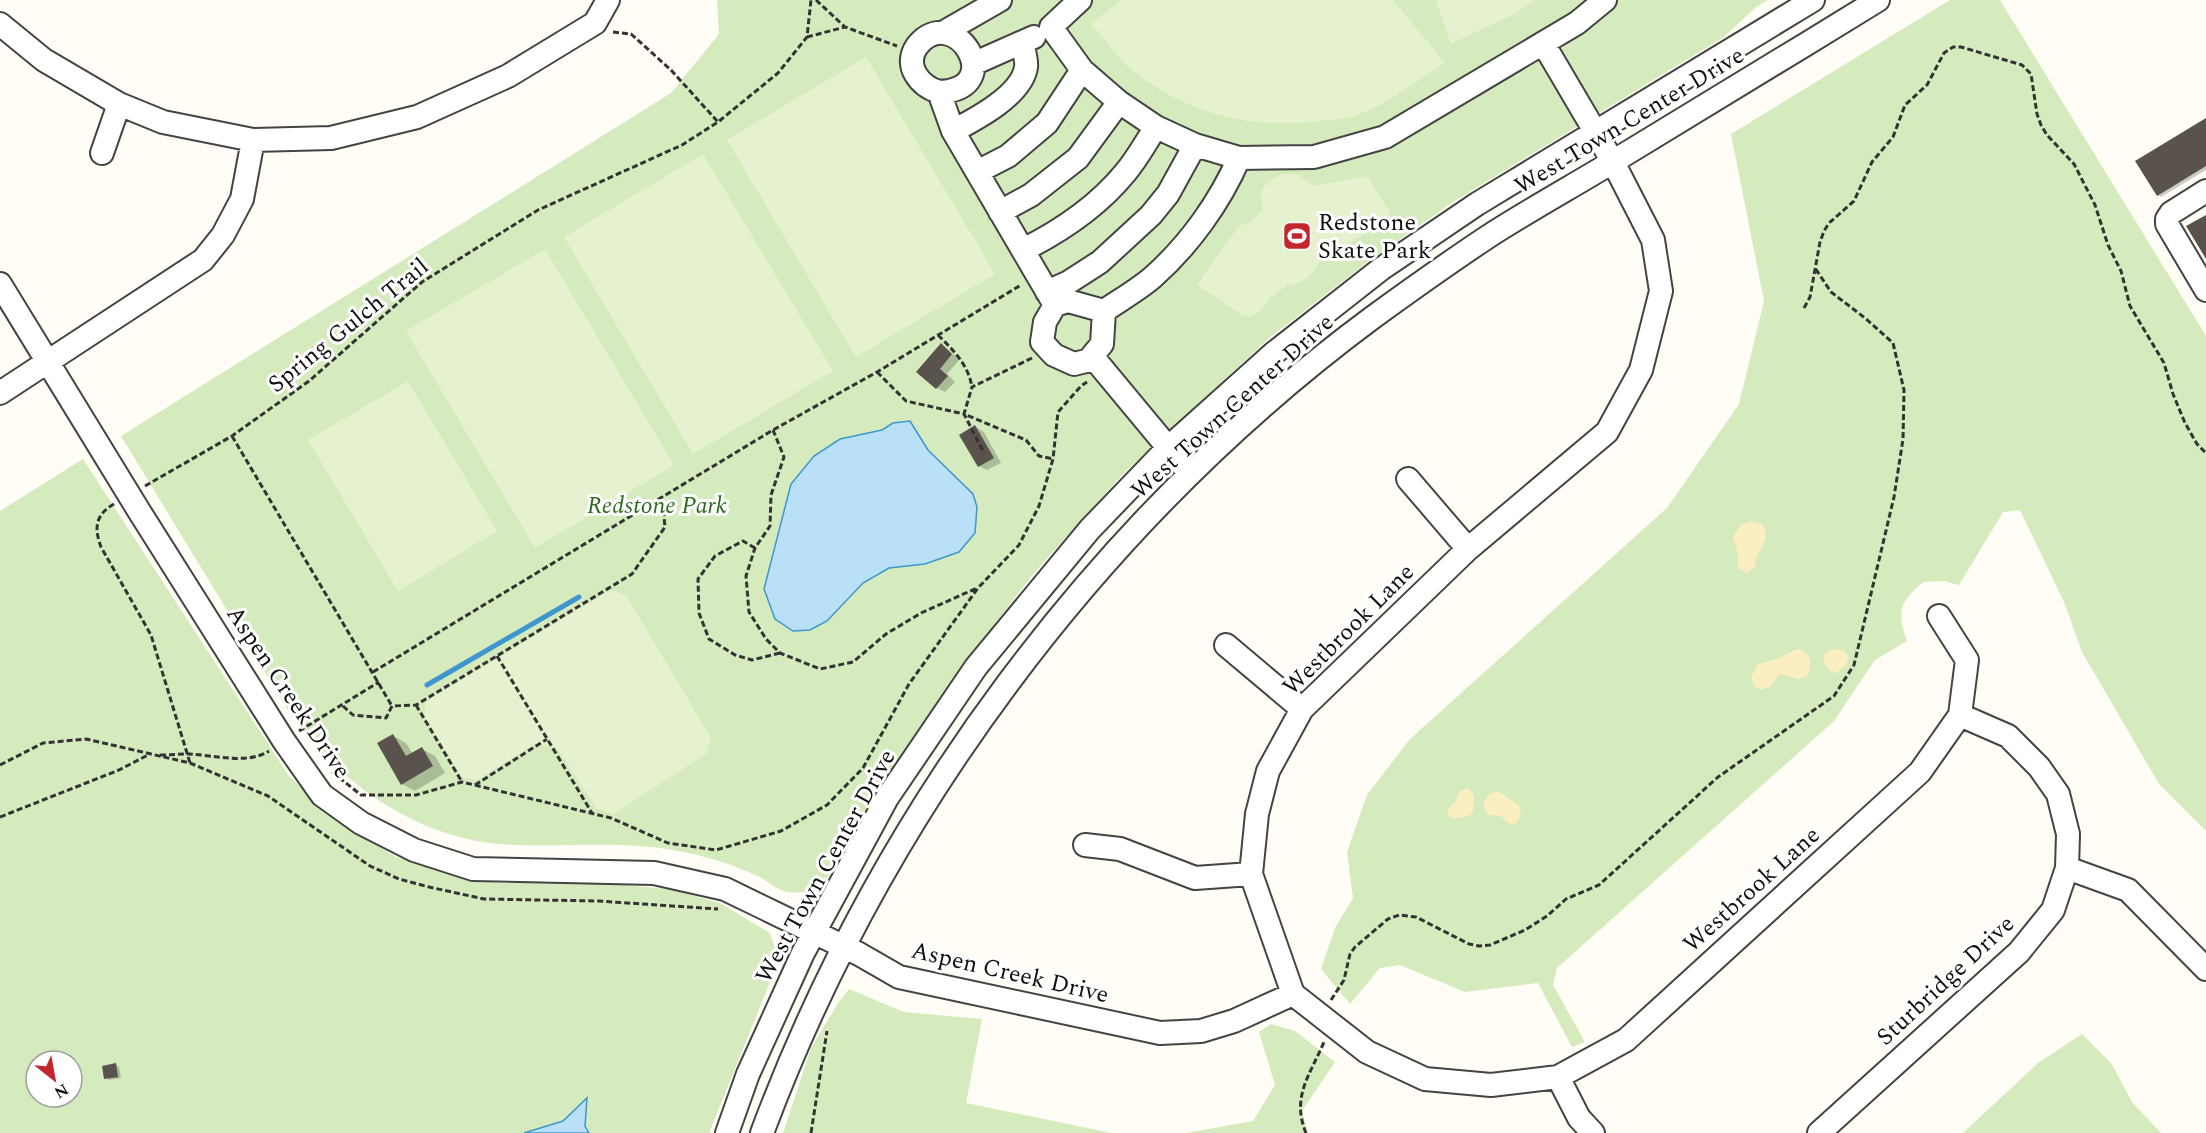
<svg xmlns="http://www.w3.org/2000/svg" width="2206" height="1133" font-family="Spectral,serif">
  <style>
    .green { fill: #d5ebbd; fill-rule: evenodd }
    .sand { fill: #fbeec1 }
    .pitch { fill: #e6f2cf }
    .water { fill: #b9e0f7; stroke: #3f96cf; stroke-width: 1.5 }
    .shadow { fill: #0003 }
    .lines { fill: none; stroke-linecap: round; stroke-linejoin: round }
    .stream { stroke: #3f96cf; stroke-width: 5 }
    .building { fill: #5a524d }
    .minor-casing { stroke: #444; stroke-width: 26 }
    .path { stroke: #333; stroke-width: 3; stroke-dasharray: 6 3; stroke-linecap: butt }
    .minor { stroke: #fff; stroke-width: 22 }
    .labels { text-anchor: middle; stroke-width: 6; stroke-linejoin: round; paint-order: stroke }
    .street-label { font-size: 24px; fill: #111; stroke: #fff }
    .poi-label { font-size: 24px; fill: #111; stroke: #fff; text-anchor: start }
    .park-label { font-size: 24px; font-style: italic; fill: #2f6b1f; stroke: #fff }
  </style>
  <rect width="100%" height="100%" fill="#fffdf5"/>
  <path class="green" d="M717,0H1768L1756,7L1724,37L1453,202L1365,264L1268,339L1122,475L1034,573L959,670L889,774L823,885C814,891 799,894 788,892C779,891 769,882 760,877C736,866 710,857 683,852C629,840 570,847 515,845C423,843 341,786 289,712L121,436L671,93L719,34Z
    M1950,0H2000L2206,336V831L2159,784L2082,652L2064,602L2020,510L2003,512L1959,585L1944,581L1923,582C1900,603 1896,610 1907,641L1875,660L1834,721L1557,968L1553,985L1585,1042L1572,1047L1538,983L1465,992L1400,965L1380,968L1350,1004L1321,969L1335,928L1353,898L1347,852L1367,795L1410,739L1667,508L1739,404L1764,301L1731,134Z
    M83,459L289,776L333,817L394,856L440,872L497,883H602L669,889L720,903L770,933L779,960L709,1133H0V511ZM36,1061H72V1097H36Z
    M849,989L904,1012L982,1019L966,1103L1112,1133H783L811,1048L838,1003Z
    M1271,1024L1295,1031L1335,1062L1302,1111L1308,1133H1186L1253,1121L1275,1085L1259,1032Z
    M2082,1034L2111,1063L2132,1102L2161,1133H1963L2038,1063Z"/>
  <path class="sand" d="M1751,521L1762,524C1774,541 1754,550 1755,566L1747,573L1738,568V554L1733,536L1742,524Z
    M1797,649C1812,653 1813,664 1807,676L1799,679L1780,674L1770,686L1762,690L1755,687L1751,677L1758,664L1774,660Z
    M1834,649L1843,651L1849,657L1846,665L1836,673L1828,669L1823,660L1825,654Z
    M1467,788L1474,795L1473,812L1468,816L1454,819L1448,814V809L1456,801L1459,792Z
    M1498,791L1519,805L1521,814L1517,823L1509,824L1500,816L1489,815L1484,809C1483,799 1489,792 1498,791Z"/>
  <path class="pitch" d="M1121,0H1393L1445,63C1420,79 1382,108 1354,116C1346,119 1336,119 1327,120C1257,131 1186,115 1131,69C1116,56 1104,38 1091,24Z
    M1436,0H1535L1516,13L1451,44Z
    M866,57L995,274L856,357L727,140Z
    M703,154L833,371L693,454L564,237Z
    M1282,174H1296L1314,186L1367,176L1390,212L1389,217L1385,222L1345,245L1324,255L1312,274L1299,283L1286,286L1272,296L1258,313L1251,317L1242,315L1197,285L1239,226L1251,222L1263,209C1257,187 1264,185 1282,174Z
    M545,249L674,465L535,548L406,331Z
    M408,381L497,531L398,591L308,440Z
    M611,590L626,595L711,738L707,753L614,814L597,809L557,748L535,744L477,780L462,777L424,716L426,701Z"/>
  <path class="water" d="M910,421L928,450L973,494L977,507L975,533L959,552L925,564L889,568L863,583L827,621L810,630L793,631L775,619L764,589L791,484L814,456L840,439L882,430L893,423Z
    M587,1098L585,1126L589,1133H524L563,1121Z"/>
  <path class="shadow" d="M2206,120V170L2161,197L2158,195Z
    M941,345L960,359L947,374L955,382L945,392L937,388Z
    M975,427L984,432L1001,463L987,470L979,466Z
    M393,736L406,743L413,754L422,749L435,756L445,773L415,791L402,784Z
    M116,1065L119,1067L121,1078L109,1080L106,1078Z"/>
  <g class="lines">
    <path class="stream" d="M427,685L579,597"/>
  </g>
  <path class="building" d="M2206,118V166L2157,196L2135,161Z
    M2206,215V259L2186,226Z
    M941,343L952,354L940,369L948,376L936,389L916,372Z
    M975,425L994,458L978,467L959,435Z
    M393,734L406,756L422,747L433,766L401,785L377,743Z
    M116,1063L118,1077L104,1079L102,1066Z"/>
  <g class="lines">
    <g class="minor-casing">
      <path id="minor" d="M1080,0L1051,27L1082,70L1119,102L1156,127L1195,145L1239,158L1314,157L1385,137L1577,23L1605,0
        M0,24L44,60L119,104L163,122L253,140L331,138L417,117L508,76L595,23L608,0
        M946,31L1000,0
        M1543,43L1613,162L1653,240L1661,291L1641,370L1607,432L1468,549L1302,709L1268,771L1257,814L1251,874L1293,994L1367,1052L1425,1079L1491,1085L1558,1077L1626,1040L1920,772L1960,715L1967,660L1939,616
        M973,64L1034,37
        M939,92C1010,89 954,0 917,46C903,66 920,86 939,92L953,131L1055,305L1045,322L1042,342L1054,355L1074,364L1094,359
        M953,131C976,119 1022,95 1026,67C1027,60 1024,51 1022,44
        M102,153L119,104
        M977,172L1008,156L1047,123L1082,70
        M2206,191L2171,213L2167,219V224L2206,290
        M1000,212L1031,195L1078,158L1119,102
        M1023,250C1061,231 1098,206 1125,173C1137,159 1146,142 1156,127
        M0,284L139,511L284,741L322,795L361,823L414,850L473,869L654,873L725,889L859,954L899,977L1160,1033L1201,1031L1234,1021L1293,994
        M1047,292L1069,282L1100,262L1151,215L1168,194L1195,145
        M1055,305L1068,301L1104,311
        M0,393L203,260L223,235L242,199L253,140
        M1190,474L1092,356L1102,344L1104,311C1120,300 1138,290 1153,277C1189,245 1220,202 1239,158
        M1408,479L1468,549
        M1226,645L1302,709
        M1085,845L1120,849L1195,878L1251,874
        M2067,868L2128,890L2206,969
        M1558,1077L1579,1118L1593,1133
        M727,1133L748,1074L803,953L887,798L976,667L1090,529L1168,448L1274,353L1381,269L1477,204L1813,0
        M762,1133C881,814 1097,522 1372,318C1409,291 1447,264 1486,238C1529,210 1575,185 1619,158C1706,105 1792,53 1878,0
        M1819,1133L2019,952L2053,910L2067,868L2068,834L2058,794L2039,767L2008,736L1960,715"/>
    </g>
    <path class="path" d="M816,0L845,27
      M613,32L631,34L671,70L718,122
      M807,37L845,27L897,46
      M1804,308L1810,297L1820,242L1824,231L1829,223L1854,201L1872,162L1893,137L1905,105L1927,85L1944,53L1953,47H1961L2022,65L2031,74L2037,114L2041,125L2047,135L2074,164L2095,205L2108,245L2121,271L2130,306L2164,363L2173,394L2185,423L2197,444L2206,453
      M938,335C953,350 968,364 972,387
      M1032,358L972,387L964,414L1026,440L1039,456L1053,459
      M877,372L906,401L964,414L984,453
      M773,430L784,457L771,495L770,526L755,548L746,576L749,612L766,639L780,653L820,669L853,662L886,634L921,613L977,588
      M232,436L392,706
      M145,486L232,436L309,381L422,282L538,210L682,145L718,122L778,73L807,37L811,0
      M114,504C95,515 94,528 101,547L151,635L190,763
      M755,548L743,541L715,556L698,579L699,613L709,639L735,655L752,660L780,653
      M497,656L592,813
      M373,672L773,430L877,372L1021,285
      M416,705L462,782
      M343,706L353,715L386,718L392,706L416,705L632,574L665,527L662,497
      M299,731L379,682
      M160,755C170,755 179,754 189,754C214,755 247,765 269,751
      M0,765L43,743L86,739L190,763L268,796L370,866L399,879L429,887L484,899L598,901L718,909
      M332,772L361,795H416L462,782L611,818L668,843L716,850L781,831L827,805L863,768L909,684L978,588L1019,545L1039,506L1053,459L1058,412L1081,386L1087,382
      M475,785L547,739
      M0,817L119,770L148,755
      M1331,1000L1344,980L1350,954L1355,947L1388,919L1399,915L1416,917L1469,944L1479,946L1490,945L1525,930L1547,916L1566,899L1599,885L1718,777L1834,696L1854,665L1894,497L1903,439L1904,390L1893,343L1865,318L1831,292L1815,268
      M811,1133L827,1031
      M1306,1133C1291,1097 1310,1075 1324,1042"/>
    <use href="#minor" class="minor"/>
  </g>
  <defs>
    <g id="stadium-square" transform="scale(1.5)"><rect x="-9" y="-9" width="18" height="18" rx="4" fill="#c4262e" stroke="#fff"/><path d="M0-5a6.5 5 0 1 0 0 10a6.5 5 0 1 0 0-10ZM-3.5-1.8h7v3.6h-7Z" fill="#fff"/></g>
  </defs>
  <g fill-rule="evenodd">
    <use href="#stadium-square" x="1297" y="236"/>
  </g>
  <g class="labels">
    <g class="street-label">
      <text transform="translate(1629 120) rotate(-31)" y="8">West Town Center Drive</text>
      <text transform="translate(348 325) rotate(-39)" y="8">Spring Gulch Trail</text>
      <text transform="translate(1232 406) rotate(-42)" y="8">West Town Center Drive</text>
      <text transform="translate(1348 629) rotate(-45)" y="8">Westbrook Lane</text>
      <text transform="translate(289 692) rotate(56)" y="8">Aspen Creek Drive</text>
      <text transform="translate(825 866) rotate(-61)" y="8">West Town Center Drive</text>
      <text transform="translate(1751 889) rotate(-42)" y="8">Westbrook Lane</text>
      <text transform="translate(1010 972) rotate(13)" y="8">Aspen Creek Drive</text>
      <text transform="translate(1945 980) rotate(-43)" y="8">Sturbridge Drive</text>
    </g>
    <g class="poi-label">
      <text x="1318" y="230">Redstone<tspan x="1318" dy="28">Skate Park</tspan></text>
    </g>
    <g class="park-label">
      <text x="657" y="513">Redstone Park</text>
    </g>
  </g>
  <g transform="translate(54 1079) rotate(149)"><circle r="28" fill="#ffffff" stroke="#a0a0a0" stroke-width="1.5"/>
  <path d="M0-4.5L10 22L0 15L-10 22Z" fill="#c4262e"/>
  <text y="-9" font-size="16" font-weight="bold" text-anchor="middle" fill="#111111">N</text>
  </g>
</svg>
